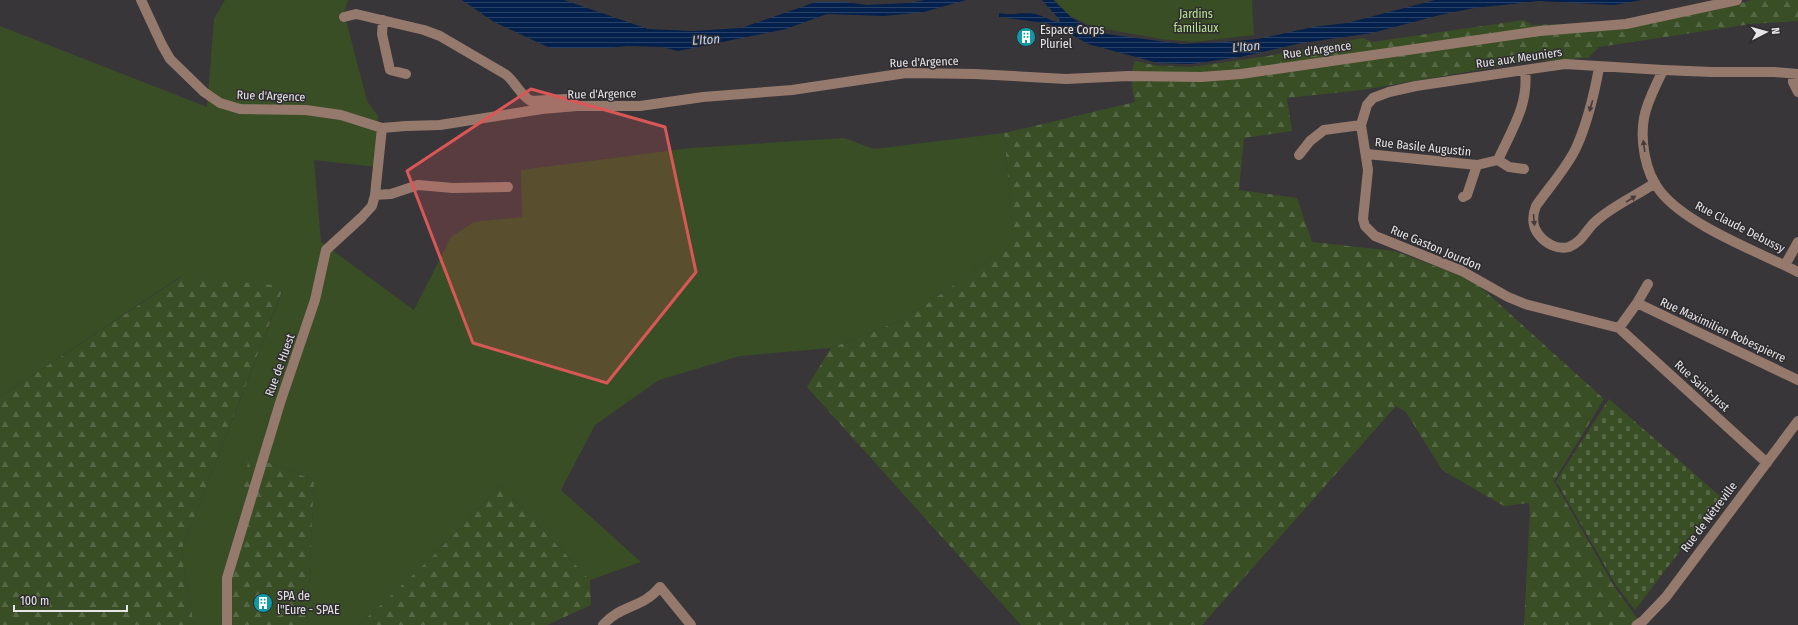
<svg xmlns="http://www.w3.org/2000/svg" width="1798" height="625" font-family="'Fira Sans Condensed',sans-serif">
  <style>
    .green { fill: #394e25 }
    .forest { fill: url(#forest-firs) }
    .cemetery { fill: url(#cemetery-stones) }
    .water { fill: url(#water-rules) }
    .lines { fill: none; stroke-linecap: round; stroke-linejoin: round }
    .minor { stroke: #96796d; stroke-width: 10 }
    .oneway { fill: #433b3b }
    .marked { fill: #da5758; fill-opacity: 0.2; stroke: #da5758; stroke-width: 3; stroke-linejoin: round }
    .labels { text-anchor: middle; stroke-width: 3; stroke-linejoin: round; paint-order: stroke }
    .park-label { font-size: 12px; fill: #b8e591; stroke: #2e2c2f }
    .poi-label { font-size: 12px; fill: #e6e5e7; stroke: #2e2c2f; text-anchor: start }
    .street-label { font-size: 12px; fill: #e6e5e7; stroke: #2e2c2f }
    .water-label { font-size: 13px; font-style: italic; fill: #c1d4f3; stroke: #2e2c2f }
  </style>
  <defs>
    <pattern id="forest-firs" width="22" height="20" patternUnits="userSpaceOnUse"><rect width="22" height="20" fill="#394e25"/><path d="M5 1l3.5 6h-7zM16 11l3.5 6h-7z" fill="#566745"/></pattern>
    <pattern id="cemetery-stones" width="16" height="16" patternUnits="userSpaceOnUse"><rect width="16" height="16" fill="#394e25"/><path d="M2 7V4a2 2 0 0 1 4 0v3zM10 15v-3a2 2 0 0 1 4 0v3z" fill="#566745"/></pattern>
    <pattern id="water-rules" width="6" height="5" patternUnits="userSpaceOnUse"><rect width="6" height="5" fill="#04204d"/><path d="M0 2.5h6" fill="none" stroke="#294067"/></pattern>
  </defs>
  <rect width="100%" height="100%" fill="#383639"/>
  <path class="green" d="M225,0H348L344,12L367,101L378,116L376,167L314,160L321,242L414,310L451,237L474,222L522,217L521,170L691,148L844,138L874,149L1004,133L1014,243L905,319L831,348L740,356L659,380L595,425L561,490L641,562L590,580L501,486L431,558L359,625H307L314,480L249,455L221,625H194L181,552L284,287L180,277L0,397V26L207,107L214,19Z
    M1055,0H1252L1254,35L1194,42L1161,39L1094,27L1070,16Z"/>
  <path class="forest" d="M1752,0H1798V21L1751,24L1599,47L1588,58L1525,62L1362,90L1287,98L1292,131L1244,138L1239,190L1297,198L1312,242L1395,251L1474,281L1604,399L1554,481L1614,586L1642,625H1524L1530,511L1529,503L1504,506L1442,470L1406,412L1396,406L1202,625H1021L807,387L831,348L905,319L1014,243L1004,133L1135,102C1132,87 1129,75 1135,61L1159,66L1192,67L1268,56L1363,38L1372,42L1524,20L1532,25L1595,23L1637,24L1713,10Z
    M181,277L284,286L181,552L194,625H0V397Z
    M249,455L314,480L307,625H221Z
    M501,486L590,580L591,605L547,625H359L431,558Z"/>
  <path class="cemetery" d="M1609,399L1721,497L1635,610L1616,585L1556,481Z"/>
  <path class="water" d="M462,0H564L648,29L693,31L741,28L816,2H845L867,5L908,3L925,0H966L924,12L884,16L827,14L786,29L678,51L662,47L627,46L609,48H550L494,22Z
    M1042,0H1053L1072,18L1099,33L1181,44L1225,42L1258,39L1313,27L1347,23L1435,0H1642L1614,5L1539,1L1474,8L1440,15L1372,33L1302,43L1240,57L1191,64L1158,63L1088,44L1067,32L1046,23L1007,18V17H999V13C1011,16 1025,11 1039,15C1046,17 1052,22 1059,22L1060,20Z"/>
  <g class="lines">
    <path class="minor" d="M141,0L162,45L170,59L204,92L220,103L240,109L306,110L341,115L382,128L406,126L440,125L542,109L577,106H640L703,97L792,90L906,73L975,74L1066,79L1128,76L1201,77L1241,74L1540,31L1626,24L1737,0
      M344,17L356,14L424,30L440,36L505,74C515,81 520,95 531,101L566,99L577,106
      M383,20L382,34L390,70L406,74
      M1599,68C1594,95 1588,122 1576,148C1566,169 1549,187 1536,206C1532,216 1532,227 1539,235C1546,244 1558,250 1569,247C1582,242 1586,230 1595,222C1612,206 1636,196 1655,183
      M1663,70C1656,86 1647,101 1644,118C1640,141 1645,172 1660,191C1686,225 1759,252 1798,272
      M1793,75V82L1798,92
      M1361,125L1368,170L1363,219L1365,226L1375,236L1462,271L1508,297L1525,304L1619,328L1767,463
      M1367,154L1477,165L1467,195L1463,197
      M1299,155L1310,141L1324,130L1361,125L1367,105L1373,98L1389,92L1416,86L1565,64L1663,70L1712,72H1774L1798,74
      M1498,160C1512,129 1529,105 1525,70
      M1477,165L1498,160L1509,167L1524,169
      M375,195L391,194L418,185L453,188L508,187
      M1785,265L1798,242
      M1648,284L1637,303L1798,380
      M1619,328L1637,303
      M227,625V578L280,403L315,300L326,250L362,217L372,206L375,195L382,128
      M603,625C620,605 643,608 660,587L691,625
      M1637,625L1643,621L1666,597L1798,421"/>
  </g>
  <defs><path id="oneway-solid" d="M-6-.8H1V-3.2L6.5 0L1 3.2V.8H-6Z"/></defs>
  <g class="oneway">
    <use href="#oneway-solid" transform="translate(1591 106) rotate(106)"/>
    <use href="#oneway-solid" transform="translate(1644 146) rotate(-98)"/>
    <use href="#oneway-solid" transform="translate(1631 199) rotate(-32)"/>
    <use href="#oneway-solid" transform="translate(1534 220) rotate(85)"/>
  </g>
  <path class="marked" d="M531,89L665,127L696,272L607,383L473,343L407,171Z"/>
  <defs>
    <g id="building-disc" transform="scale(1)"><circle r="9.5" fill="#0f9aa8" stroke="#2e2c2f"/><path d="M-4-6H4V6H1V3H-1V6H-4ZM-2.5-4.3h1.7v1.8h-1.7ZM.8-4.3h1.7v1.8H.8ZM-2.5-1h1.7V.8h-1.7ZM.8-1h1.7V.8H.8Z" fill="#fff"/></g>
  </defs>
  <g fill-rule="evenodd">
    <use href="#building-disc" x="1026" y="37"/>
    <use href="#building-disc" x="263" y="603"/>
  </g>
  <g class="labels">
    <g class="park-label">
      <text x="1196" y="18">Jardins<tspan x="1196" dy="14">familiaux</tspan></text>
    </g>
    <g class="poi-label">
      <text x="1040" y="34">Espace Corps<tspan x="1040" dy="14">Pluriel</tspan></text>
      <text x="277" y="600">SPA de<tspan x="277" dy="14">l"Eure - SPAE</tspan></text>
    </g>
    <g class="street-label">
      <text transform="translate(1317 50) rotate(-8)" y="4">Rue d'Argence</text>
      <text transform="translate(1519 58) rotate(-8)" y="4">Rue aux Meuniers</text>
      <text transform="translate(924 62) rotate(-2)" y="4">Rue d'Argence</text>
      <text transform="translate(602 94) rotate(-1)" y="4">Rue d'Argence</text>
      <text transform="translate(271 96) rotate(2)" y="4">Rue d'Argence</text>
      <text transform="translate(1423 147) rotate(6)" y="4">Rue Basile Augustin</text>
      <text transform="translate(1740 227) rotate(27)" y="4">Rue Claude Debussy</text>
      <text transform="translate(1436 248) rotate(23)" y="4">Rue Gaston Jourdon</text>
      <text transform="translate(1723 330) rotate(25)" y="4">Rue Maximilien Robespierre</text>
      <text transform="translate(280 365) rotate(-70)" y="4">Rue de Huest</text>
      <text transform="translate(1702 386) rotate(42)" y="4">Rue Saint-Just</text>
      <text transform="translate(1709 517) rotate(-53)" y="4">Rue de Nétreville</text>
    </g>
    <g class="water-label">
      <text transform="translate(706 39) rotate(-3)" y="5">L'Iton</text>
      <text transform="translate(1246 46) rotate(-5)" y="5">L'Iton</text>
    </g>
  </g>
  <g transform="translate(1766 32) rotate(84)" stroke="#2e2c2f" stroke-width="3" paint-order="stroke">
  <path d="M0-3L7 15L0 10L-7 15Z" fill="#e6e5e7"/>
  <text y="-6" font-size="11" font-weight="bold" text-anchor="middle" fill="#e6e5e7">N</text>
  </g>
  <path d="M14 605v6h113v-6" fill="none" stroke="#e6e5e7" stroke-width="2"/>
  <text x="20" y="605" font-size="12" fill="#e6e5e7" stroke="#2e2c2f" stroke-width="3" paint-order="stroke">100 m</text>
</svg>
